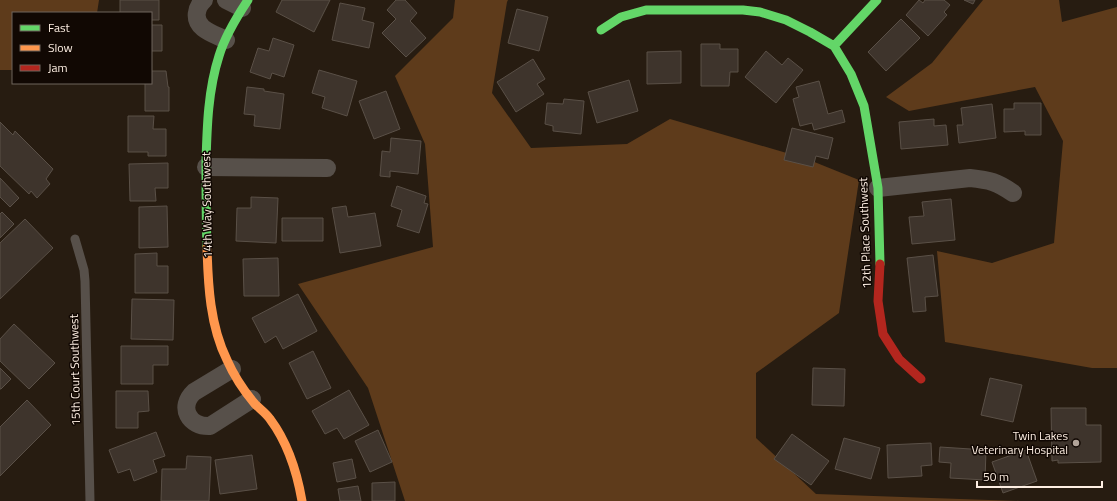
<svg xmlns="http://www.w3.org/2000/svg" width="1117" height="501" font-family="'Titillium Web',sans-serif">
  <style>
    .forest { fill: #5e3b1b }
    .building { fill: #3e342c; stroke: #5a5047 }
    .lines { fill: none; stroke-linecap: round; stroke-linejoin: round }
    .lane { stroke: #57504a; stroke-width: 9 }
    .street { stroke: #57504a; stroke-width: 18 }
    .fast { stroke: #63d668; stroke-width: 9 }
    .slow { stroke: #ff974d; stroke-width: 9 }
    .jam { stroke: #b3261e; stroke-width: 9 }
    .poi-dot { fill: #b2a499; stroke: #110803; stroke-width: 1.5 }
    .labels { text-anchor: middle; stroke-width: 3; stroke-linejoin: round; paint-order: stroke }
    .street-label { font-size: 12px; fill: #fdeee2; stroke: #110803 }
    .poi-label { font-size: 12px; fill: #fdeee2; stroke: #110803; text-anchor: end }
  </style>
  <rect width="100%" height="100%" fill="#271c11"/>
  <path class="forest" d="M0,0H99L97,13H13V70H0Z
    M455,0H508L507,2L492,93L531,148L627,144L670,119L807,159L859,180L839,313L756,373V438L816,494L1021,501H405L368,388L298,284L433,247L425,144L395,76L453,18Z
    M983,0H1059L1062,22L1117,7V368H1092L945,342L937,251L992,263L1054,243L1063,141L1035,87L909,111L886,97L932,63Z"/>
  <path class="building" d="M120,0H159V20H151V13H120Z
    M282,0H330L314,32L276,12Z
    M396,0H405L417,13L410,21L426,38L406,57L382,33L396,19L387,10Z
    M919,0L923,3L925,0H944L950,5L944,12L947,15L928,36L906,15Z
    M964,0H975L973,4Z
    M340,3L365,8L362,20L374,23L369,48L332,40Z
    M517,9L548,17L539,51L508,43Z
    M901,19L920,38L886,71L868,52Z
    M151,25H162V51H151Z
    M273,38L294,45L284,77L272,73L270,79L250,72L258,48L269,51Z
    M701,44H720V49H738V72H730L729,86H701Z
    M681,51V83L647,84V52Z
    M766,51L782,65L788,58L803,70L776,103L745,77Z
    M533,59L545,79L537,84L544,94L516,112L497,82Z
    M319,70L357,81L347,116L322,108L325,97L312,93Z
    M151,71H166L168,87H169V111H145V83H151Z
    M629,80L638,111L597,123L588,92Z
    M819,81L828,114L842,110L845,122L814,130L812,123L800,126L793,99L799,97L796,87Z
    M247,87L264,89V91L284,94L280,129L254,126L255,115L244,114Z
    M386,91L400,129L374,139L359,101Z
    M564,99L584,101L581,134L553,131V126L545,124L547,103L563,104Z
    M1014,103H1041V135H1025V131L1004,132V109H1014Z
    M992,104L996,138L959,143L957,125H963L961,108Z
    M128,116H154L153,129H166V156H148V152H128Z
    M934,119V126L946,125L948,145L901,149L899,122Z
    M0,122L13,135L15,131L53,169L46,179L50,184L37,198L31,191L29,194L0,166Z
    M792,128L833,138L828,159L816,156L813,167L784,160Z
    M391,138L421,141L418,174L390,171V177L380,176L382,151L390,152Z
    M168,163V188H155L156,201H130L129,164Z
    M0,178L19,198L10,207L0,197Z
    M397,186L426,196L424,203L428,204L419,233L397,226L402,210L391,206Z
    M251,197L278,198L276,243L236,241L237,208H251Z
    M951,199L955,240L912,244L909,217L924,216L922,202Z
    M167,206L168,247L139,248V207Z
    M346,206L348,217L375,213L381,246L340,253L332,208Z
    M2,212L14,224L0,238V214Z
    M282,218H323V241H282Z
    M25,219L53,248L0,299V243Z
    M157,253V266H168V293H135V254Z
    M933,255L938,296L925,297L926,311L913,312L907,258Z
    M278,258L279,296H244L243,259Z
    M298,294L317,331L283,349L276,336L265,343L252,318Z
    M132,299L174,300L173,340L131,339Z
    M14,324L55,363L29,389L0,361V339Z
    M121,346H168V365H153V384H121Z
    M313,351L331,388L307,399L289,363Z
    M0,368L11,379L1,389H0Z
    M813,368L845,369L844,406L812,405Z
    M990,378L1022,385L1013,422L981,415Z
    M349,390L369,425L344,439L337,428L325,434L312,411Z
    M116,391H148L149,411L138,412V428H116Z
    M27,400L51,425L0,476V427Z
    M1051,408H1086V425H1101V462L1058,463V460L1052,461Z
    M378,430L392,462L370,472L355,441Z
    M156,432L165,456L153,460L157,472L134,481L130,469L118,473L109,450Z
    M792,434L829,461L811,485L774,459Z
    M844,438L880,448L871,479L835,469Z
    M931,443L932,465L921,466L922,476L888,478L887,445Z
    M940,447L986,450L985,480L950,478L951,463L939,462Z
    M1026,450L1037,481L1003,493L992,462Z
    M252,455L257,489L220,494L215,460Z
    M187,456L211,457L209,501H161L162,469H186Z
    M352,459L356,478L337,482L333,463Z
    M395,482V501H372V483Z
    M358,486L361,501H340L338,489Z"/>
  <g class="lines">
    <path class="lane" d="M75,239L84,270L85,281L90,501"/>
    <path class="street" d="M204,0C196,7 193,20 203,28C209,33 218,36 226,40
      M226,0L242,8
      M206,167L327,168
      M878,188L970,178C990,180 997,182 1013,193
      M232,369L194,392C178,407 189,427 210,426L252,399"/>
    <path class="fast" d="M877,0L834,46L851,74L864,106L878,188L880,264
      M601,30L621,17L646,10H743L760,12L786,20L810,32L834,46
      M207,247C206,218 206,190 206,162C207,127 208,90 219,56C225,36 236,18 248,0"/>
    <path class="slow" d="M207,247C208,285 210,326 227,360C234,376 244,391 255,404C260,409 266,413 270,419C288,443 297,472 302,501"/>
    <path class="jam" d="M880,264L878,301L883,334L899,359L921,379"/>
  </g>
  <circle class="poi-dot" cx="1076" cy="443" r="4"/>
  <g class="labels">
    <g class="street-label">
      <text transform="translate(207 205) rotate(-91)" y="4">14th Way Southwest</text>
      <text transform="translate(865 233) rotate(-92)" y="4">12th Place Southwest</text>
      <text transform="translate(75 370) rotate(-91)" y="4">15th Court Southwest</text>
    </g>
    <g class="poi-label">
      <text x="1068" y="440">Twin Lakes<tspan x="1068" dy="14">Veterinary Hospital</tspan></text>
    </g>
  </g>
  <rect x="12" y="12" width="140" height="72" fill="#110803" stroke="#6f645c"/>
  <rect x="20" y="25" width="20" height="6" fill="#63d668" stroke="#6f645c"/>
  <text x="48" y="32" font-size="12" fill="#fdeee2">Fast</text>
  <rect x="20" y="45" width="20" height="6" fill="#ff974d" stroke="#6f645c"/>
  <text x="48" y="52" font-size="12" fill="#fdeee2">Slow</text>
  <rect x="20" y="65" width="20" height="6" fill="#b3261e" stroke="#6f645c"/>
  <text x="48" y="72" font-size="12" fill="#fdeee2">Jam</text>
  <path d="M977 481v6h125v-6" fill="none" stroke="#fdeee2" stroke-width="2"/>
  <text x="983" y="481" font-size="12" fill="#fdeee2" stroke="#110803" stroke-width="3" paint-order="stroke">50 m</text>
</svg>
